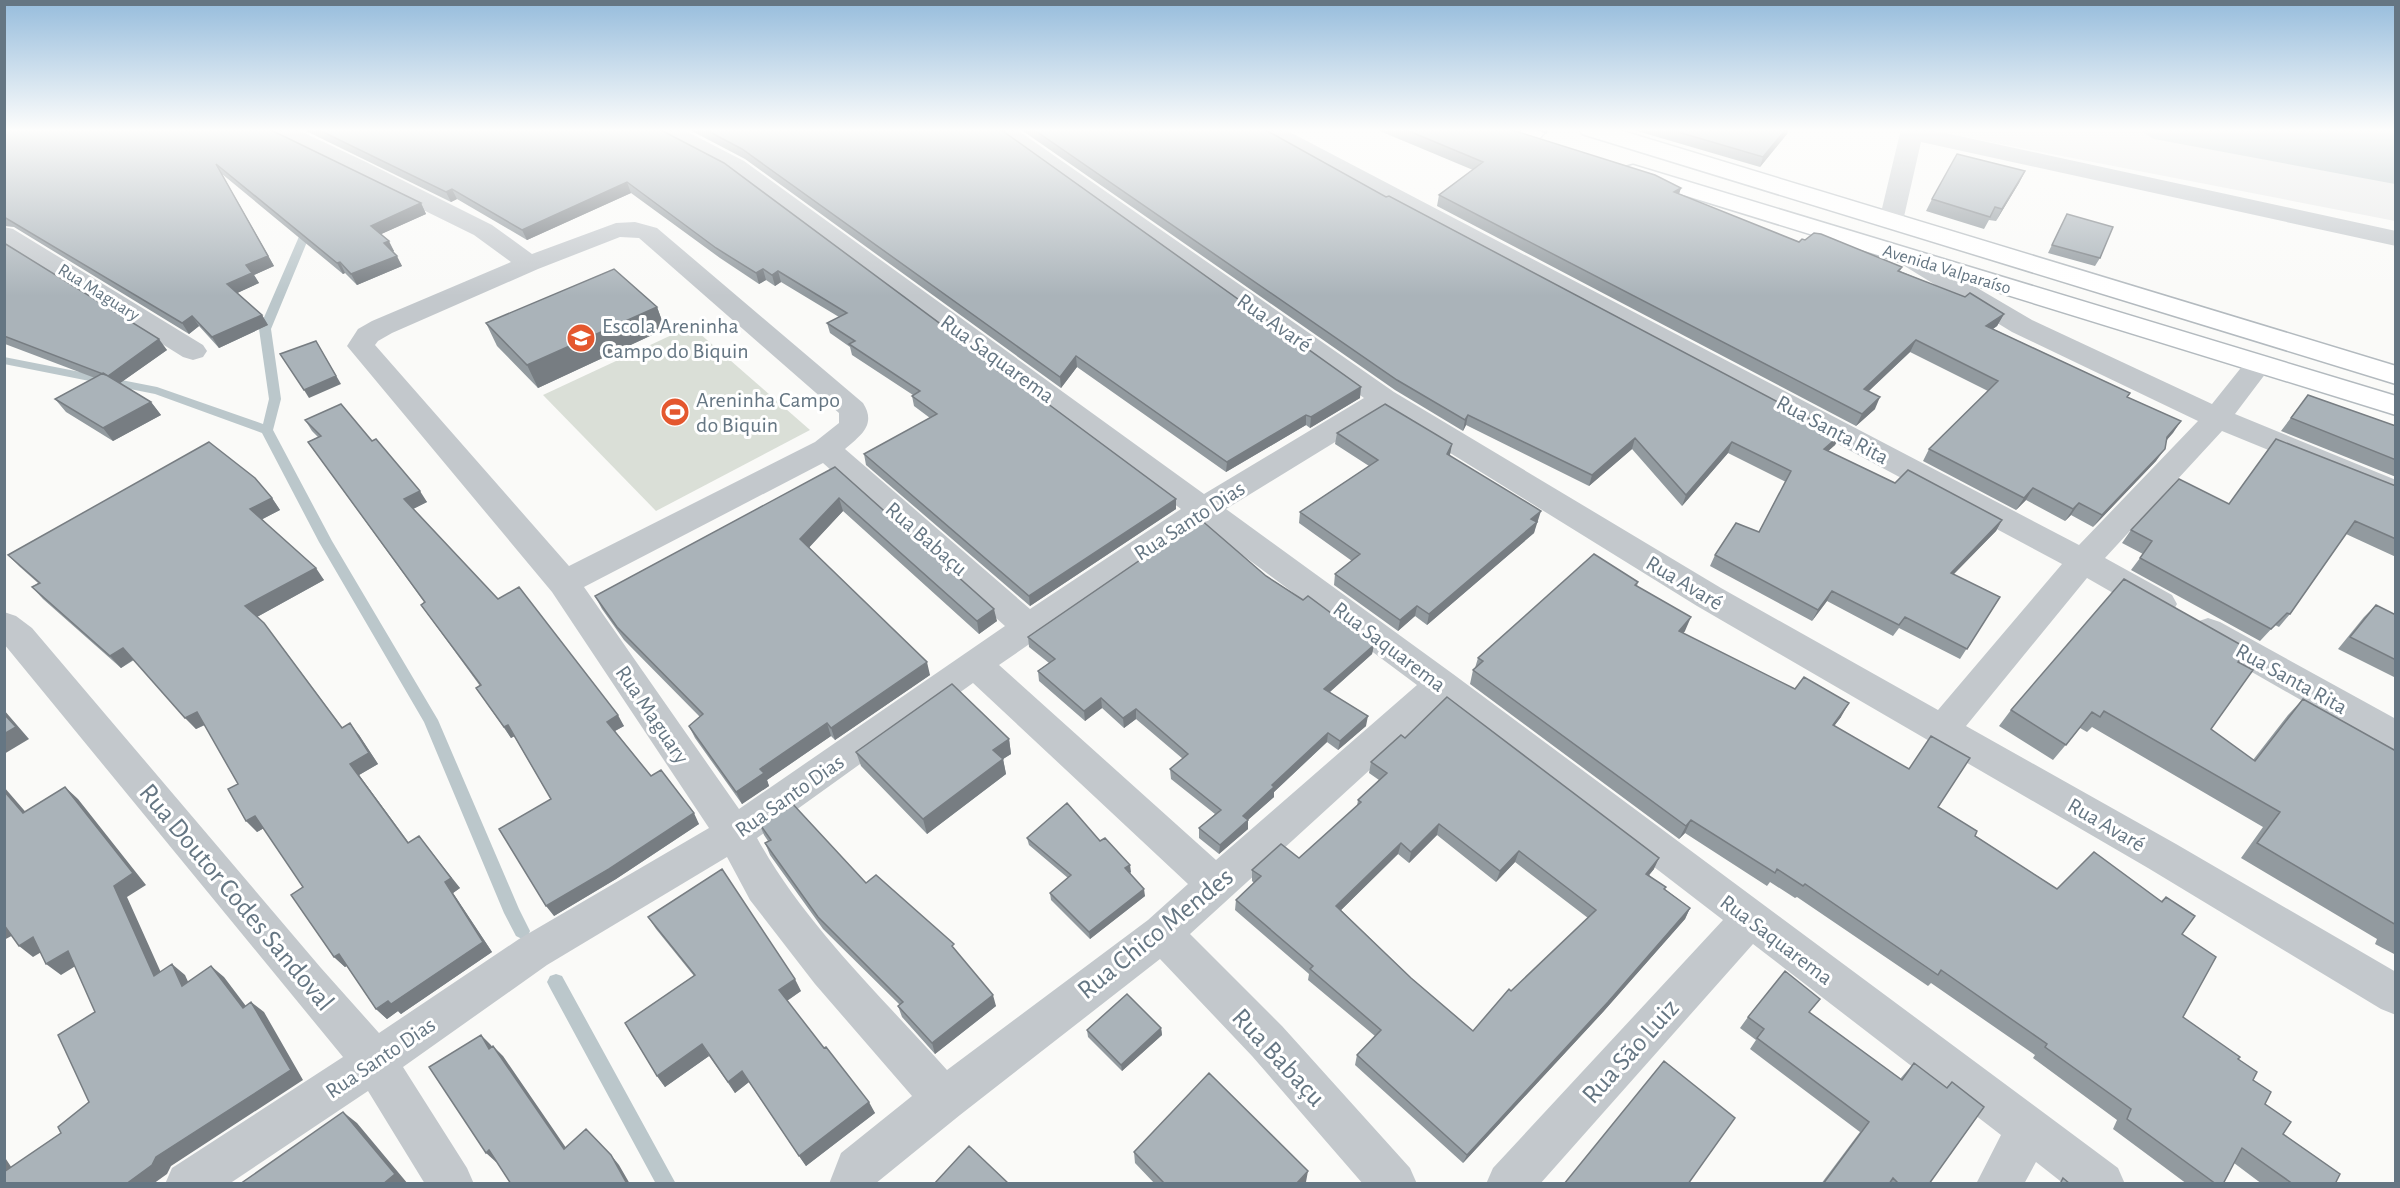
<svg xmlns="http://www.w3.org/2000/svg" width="2400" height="1188" font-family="'Alegreya Sans',sans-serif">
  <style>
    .built { fill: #e8e9e9 }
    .green { fill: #dadfd7 }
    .water { fill: #bbc7cb }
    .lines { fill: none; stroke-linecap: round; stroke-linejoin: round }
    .stream { fill: #bbc7cb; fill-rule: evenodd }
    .secondary-casing { stroke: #b3babf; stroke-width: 3 }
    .street { fill: #c3c8cc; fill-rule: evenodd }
    .secondary { fill: #fff; fill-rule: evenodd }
    .wall { fill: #929a9f; fill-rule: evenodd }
    .shaded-wall { fill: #777d82 }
    .building { fill: #aab3b9; stroke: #777d82; stroke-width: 1.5; fill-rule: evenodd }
    .labels { text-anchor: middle; stroke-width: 6; stroke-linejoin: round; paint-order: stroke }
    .far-street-label { font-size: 18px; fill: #657683; stroke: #fff }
    .street-label { font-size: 22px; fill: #657683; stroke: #fff }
    .poi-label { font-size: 22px; fill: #657683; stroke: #fff; text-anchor: start }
    .near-street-label { font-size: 27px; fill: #657683; stroke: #fff }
  </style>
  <rect width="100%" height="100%" fill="#fafaf8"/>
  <path class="built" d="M1934,129H2395V221L1934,131Z"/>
  <path class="green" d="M691,326L810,430L656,511L543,395Z"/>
  <path class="water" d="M2395,129V184L2154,139L2137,129Z"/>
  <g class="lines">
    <path class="stream" d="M309,222L314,225L271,329L281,399L273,430L332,541L438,720L519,909L530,931L528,936L522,939L516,936L504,913L424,722L319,542L262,433L155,394L4,364V357L157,387L263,424L269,399L259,329L304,225Z
      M556,974L562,976L676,1184H656L550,988L547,982L550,976Z"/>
    <g class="secondary-casing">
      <path id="secondary" d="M1523,129H1547C1539,141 1532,146 1519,143L1516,138Z
        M1579,129H1616L2396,366V384L1582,134Z
        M1633,165L2396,396V415L1625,177L1621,172L1625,167Z"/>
    </g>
    <path class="street" d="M266,129H296L366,162L492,225L532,254L616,223L635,222L657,228L863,403C877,425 860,436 845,449L1030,609L1181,509L728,171L656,134L653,129H682L744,161L1204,494L1364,398L989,129H1016L1394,392L1721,588L1938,710L2062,564L1258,134L1255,129H1284L2079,545L2198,421L2012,332L1898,262L1894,257L1898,252L1907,249L1916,252L2032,320L2212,404L2248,359L2258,356L2268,359L2272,365L2235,414L2396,480V502L2222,431L2105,558L2172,595L2177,604L2172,613L2160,616L2148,613L2087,578L1966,726L2176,844L2396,972V1015L2381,1009L2148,868L1697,606L1384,412L1226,509L1453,674L2118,1168L2125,1184H2064L2036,1162L2024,1184H1976L2001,1135L1753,944L1540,1184H1486L1493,1168L1723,920L1442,704L1190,934L1282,1026L1410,1168L1417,1184H1363L1252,1056L1160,959L960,1115L875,1184H829L841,1153L912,1096L815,984L750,900L727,857L547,965L403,1067L467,1168L474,1184H425L368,1091L229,1184H165L172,1168L343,1057L4,644V612L16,616L32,628L321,968L379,1033L519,939L709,828L552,592L347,346L358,329L372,321L511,262L474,235L269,134ZM620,237L639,238L839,413V423L815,442L569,566L375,345L378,341L392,333L538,269ZM823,463L1005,626L739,809L584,587ZM1202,525L1417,685L1216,860L999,665ZM973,683L1188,884L1148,920L947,1070C881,996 805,925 757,838Z
      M1901,129H1927L2396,231V246L1921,142L1903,221L1900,226L1891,228L1882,226L1879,221Z
      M4,227L13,229L203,345L207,351L203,357L193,360L183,357L4,245Z
      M2208,618L2220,622L2396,719V752L2383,747L2196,640L2191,631L2196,622Z"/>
    <use href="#secondary" class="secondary"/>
  </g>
  <path class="wall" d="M4,129H269L421,203L426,214L381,234L394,251L393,252L402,266L357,285L345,273L343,274L222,174L274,266L254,275L259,283L237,293L262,315L268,325L219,348L199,326L189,334L14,227L4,226Z
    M302,129H659L1176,509L1030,606L866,465L864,454L930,418L914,406L912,396L913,395L852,355L850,347L830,333L827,323L839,317L781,282L775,286L766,280L759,284L720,258L631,193L527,240L457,199L451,202Z
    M688,129H1000L1360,398L1310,428L1306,425L1226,472L1077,367L1061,388L745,159Z
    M1020,129H1264L1386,197L1840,435L1835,445L1828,451L1895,483L2002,520L1996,531L1953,575L2000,597L1960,659L1899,628L1893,636L1827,601L1812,621L1710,566L1715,555L1759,532L1786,482L1728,453L1682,506L1632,449L1589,486L1466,425L1463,431L1395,390Z
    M1375,129H1509L1681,188L1679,194L1799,242L1902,267L1900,271L2004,314L1997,326L1993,329L2130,393L2127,397L2181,421L2166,441L2156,461L2093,527L2071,515L2065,521L2026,500L2016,510L1923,461L1929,449L1988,391L1910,352L1869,391L1875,409L1856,426L1437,206L1439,195L1473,170Z
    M1533,129H1548L1547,134Z
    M1630,129H1788L1787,134L1760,167Z
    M2025,171L2019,183L1996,221L1989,220L1984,229L1926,211L1932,199Z
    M2067,214L2100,258L2095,266L2048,253Z
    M4,243L167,350L120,383L151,402L161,415L113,441L66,412L55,399L95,378L5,344Z
    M657,307L665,329L538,388L497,346L486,323Z
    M2308,395L2396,426V477L2281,431Z
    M305,420L372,441L427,502L413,509L498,599L624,726L615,731L651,776L699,824L616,879L554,916L551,799L514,736L511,738L476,688L480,686L421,605L424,602L308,442L318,437L312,431Z
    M1337,433L1450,456L1538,522L1536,523L1534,533L1427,625L1415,616L1398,631L1334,585L1335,574L1352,561L1299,523L1300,512L1369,466L1335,444Z
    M2276,439L2396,486V557L2346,534L2290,614L2279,627L2275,625L2260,641L2131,570L2143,554L2122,543L2131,530L2229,504Z
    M835,467L997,621L979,634L843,511L809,547L930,675L835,740L831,736L767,780L769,786L742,804L695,738L689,726L700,717L624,640L602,609L595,596Z
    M272,498L280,510L262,519L324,580L257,617L273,635L342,727L359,735L378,764L359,775L409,843L460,888L453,893L492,952L401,1014L398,1011L387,1019L376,1009L347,966L345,967L334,957L303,887L264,828L257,832L238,784L205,725L196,729L134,660L121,668L43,599L32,587L38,583L20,567L8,555Z
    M1266,576L1374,645L1372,654L1330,692L1366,726L1338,750L1327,742L1274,792V797L1248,820V829L1219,854L1199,838V828L1215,814L1171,779L1170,769L1183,759L1136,719L1124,728L1102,708L1085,721L1039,681L1038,671L1049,663L1029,647L1028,637Z
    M1638,582L1637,586L1685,631L1683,633L1841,717L1834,726L1975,836L2057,889L2161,901L2166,897L2182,934L2183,1017L2238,1059L2253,1080L2265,1104L2283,1134L2335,1184H2262L2234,1163L2223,1184H2187L2113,1129L2117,1120L2033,1058L2035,1055L1931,983L1928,986L1797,897L1795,898L1770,882L1767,886L1685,833L1679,839L1470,684L1473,670L1475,668L1478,658Z
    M2376,605L2396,615V678L2338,649L2364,617Z
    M2239,662L2211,729L2253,760L2288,715L2303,699L2396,751V955L2375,944L2377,939L2241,858L2263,827L2092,727L2087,732L2080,728L2053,760L1999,726L2011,710Z
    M1009,739L1011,754L1003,759L1006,774L927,834L861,766L856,752Z
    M1371,762L1654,869L1649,875L1665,889L1690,908L1685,919L1603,1012L1463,1163L1355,1065L1357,1055L1375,1036L1308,980L1309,974L1235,910L1236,900L1254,883L1252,881V870L1299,858L1357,806L1358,800L1379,780L1369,773ZM1437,835L1496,882L1515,862L1588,918L1511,991L1473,1031L1411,978L1341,910L1398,854L1409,863Z
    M759,823L866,883L956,951L996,1006L935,1054L902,1017L898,1006L900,1005L823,929L770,855L765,843L768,841L764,835Z
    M1027,838L1100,841L1131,872L1130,873L1145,896L1090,939L1051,900L1050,893L1068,878L1029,845Z
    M648,917L801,991L787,1001L875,1113L806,1166L749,1082L735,1093L709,1056L665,1087L657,1076L694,976L656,929Z
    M1809,1012L1900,1079L1914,1063L1946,1088L1952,1082L1929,1184H1821L1860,1132L1750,1049L1756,1040L1740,1028L1748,1017Z
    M1161,1028L1162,1035L1122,1071L1088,1037L1087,1030Z
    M1134,1152L1306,1182L1304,1184H1155L1135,1163Z"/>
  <path class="shaded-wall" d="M1786,129H1788L1787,134L1760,167L1763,157Z
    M216,164L274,266L254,275L259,283L233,295L227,284L246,265Z
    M2025,171L2019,183L1996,221L2002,209Z
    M627,182L631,193L527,240L522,230Z
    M1681,188L1677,199L1674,192Z
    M452,189L457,199L451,202L446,192Z
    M421,203L426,214L377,236L371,226Z
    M389,241L394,251L389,254L384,243Z
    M397,256L402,266L357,285L351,274Z
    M340,262L345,273L343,274L337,263Z
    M763,269L766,280L759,284L756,273Z
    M778,271L781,282L775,286L772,275Z
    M657,307L665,329L538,388L527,365Z
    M2004,314L1997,326L1980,338L1986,326Z
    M262,315L268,325L219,348L212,337Z
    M192,316L199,326L189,334L182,323Z
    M159,339L167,350L116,386L108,376Z
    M1916,340L1910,352L1858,401L1864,389Z
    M316,341L341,384L309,398L304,390Z
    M1076,356L1077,367L1061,388L1060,377Z
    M1361,387L1360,398L1310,428L1311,417Z
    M1880,397L1875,409L1856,426L1862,414Z
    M151,402L161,415L113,441L103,428Z
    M1306,415V425L1226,472L1227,462Z
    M1468,415L1466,425L1463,431L1465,420Z
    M2181,421L2173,433L2158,450L2167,437Z
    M1840,435L1835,445L1819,459L1824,449Z
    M1635,438L1632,449L1589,486L1592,475Z
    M1732,442L1728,453L1682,506L1686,495Z
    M1452,444L1450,455L1444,465L1447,454Z
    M2165,449L2156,461L2093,527L2102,515Z
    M2033,488L2026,500L2016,510L2024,498Z
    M420,491L427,502L411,510L404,499Z
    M272,498L280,510L259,521L250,509Z
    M839,498L843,511L805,552L800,539Z
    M1176,499V509L1030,606L1029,596Z
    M2079,503L2071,515L2065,521L2073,509Z
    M1541,511L1534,533L1427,625L1429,614L1531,519Z
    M2002,520L1996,531L1944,584L1951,573Z
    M316,568L324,580L255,618L245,606Z
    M1832,591L1827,601L1812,621L1818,610Z
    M1417,606L1415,616L1398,631L1400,620Z
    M994,609L997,621L979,634L977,621Z
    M1691,617L1685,631L1673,645L1679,631Z
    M1374,645L1372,654L1323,698L1324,689Z
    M123,648L134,659L121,668L110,656Z
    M927,662L930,675L835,740L831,728Z
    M1101,698L1102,708L1085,721L1084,711Z
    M1849,703L1841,717L1825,738L1833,725Z
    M1136,709V719L1124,728L1123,718Z
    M4,710L29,739L4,754Z
    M197,712L208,723L196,729L185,718Z
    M618,715L624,726L613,732L607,722Z
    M1368,716L1366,726L1338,750L1340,741Z
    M350,723L359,735L378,764L359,775L417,854L350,764Z
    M827,723L831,736L767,780L769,786L742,804L736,792L760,769Z
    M508,725L515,736L511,738L504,727Z
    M1328,733L1327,742L1274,792V797L1242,825L1243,816L1272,785Z
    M1009,739L1011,754L1003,759L1006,774L927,834L923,819L993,750Z
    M4,787L36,824L23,813L4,791Z
    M65,787L78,799L146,885L127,897L167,986L154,976Z
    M694,813L699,824L616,879L554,916L546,906Z
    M255,816L266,827L257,832L246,821Z
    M1248,820V829L1219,854L1220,845Z
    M1691,820L1685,833L1679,839L1686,826Z
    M1439,824L1437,835L1409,863L1411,852Z
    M419,836L460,888L453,893L492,952L401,1014L398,1011L387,1019L376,1009L445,882Z
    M1401,843L1398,854L1334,917L1336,906Z
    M1519,851L1515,862L1496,882L1500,871Z
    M1659,858L1654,869L1641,885L1646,874Z
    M1130,865L1131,872L1126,876L1125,868Z
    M1144,889L1145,896L1090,939L1089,932Z
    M1690,908L1685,919L1603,1012L1463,1163L1467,1155Z
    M4,923L17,933L4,940Z
    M33,937L48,948L33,957L19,946Z
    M68,951L82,962L61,975L46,964Z
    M339,954L349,964L345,967L334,957Z
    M172,964L185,975L195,997L182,986Z
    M211,966L224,977L255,1018L243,1008Z
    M795,979L801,991L785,1002L779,990Z
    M993,995L996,1006L935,1054L932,1043Z
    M251,1002L264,1012L303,1080L171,1166L167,1174L153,1184H126L156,1157Z
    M1161,1028L1162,1035L1122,1071L1121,1065Z
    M481,1035L491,1045L499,1059L489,1049Z
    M702,1044L709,1056L665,1087L657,1076Z
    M493,1046L503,1056L573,1158L564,1149Z
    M742,1071L749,1082L735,1093L728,1082Z
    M869,1102L875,1113L806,1166L799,1156Z
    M343,1112L357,1123L408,1184H383Z
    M489,1150L499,1159L496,1162L486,1153Z
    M611,1155L619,1165L630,1184H627Z
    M4,1156L21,1182L4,1173Z
    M1308,1171L1306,1182L1304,1184H1296Z"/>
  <path class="building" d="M4,129H269L421,203L371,226L389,241L384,243L397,256L351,274L340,262L337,263L216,164L268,256L246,265L252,273L227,284L262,315L212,337L192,316L182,323L4,217Z
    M317,129H659L724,163L1176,499L1029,596L864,454L937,414L912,396L920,391L849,344L855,341L827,323L847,313L778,271L772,275L763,269L756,273L716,248L627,182L522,230L452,189L446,192Z
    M704,129H1000L1361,387L1311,417L1306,415L1227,462L1076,356L1060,377L742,149Z
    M1033,129H1264L1386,197L1389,196L1840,435L1824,449L1895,483L1908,470L2002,520L1951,573L2000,597L1967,649L1905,617L1899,625L1832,591L1818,610L1715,555L1736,523L1759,532L1791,471L1732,442L1686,495L1635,438L1592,475L1468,415L1465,420L1397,380Z
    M1404,129H1509L1655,175L1681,188L1674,192L1799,242L1802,239L1805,240L1814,233L1821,234L1902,267L1898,271L1965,297L1970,293L2004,314L1986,326L2130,393L2127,397L2181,421L2167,437L2165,449L2102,515L2079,503L2073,509L2033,488L2024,498L1929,449L1998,381L1916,340L1864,389L1880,397L1862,414L1439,195L1483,162Z
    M1668,129H1786L1763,157Z
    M1957,154L2025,171L2002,209L1995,207L1990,217L1932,199Z
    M2067,214L2113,227L2100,258L2052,245Z
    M4,243L159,339L108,376L4,336Z
    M614,269L657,307L527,365L486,323Z
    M316,341L336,376L304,390L280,354Z
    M103,373L151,402L103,428L55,399Z
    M2308,395L2396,426V460L2291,418Z
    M341,404L372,441L376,439L420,491L404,499L498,599L519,587L618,715L607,722L651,776L661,770L694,813L609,869L546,906L499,829L551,799L508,725L504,727L476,688L481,685L421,605L425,602L308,442L321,436L305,420Z
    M1385,404L1452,444L1447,454L1541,511L1531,519L1537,522L1429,614L1417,606L1400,620L1335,574L1360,554L1300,512L1378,460L1337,433Z
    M2276,439L2396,486V539L2355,521L2290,614L2287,613L2271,629L2140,558L2152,541L2131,530L2179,479L2229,504Z
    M209,442L255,478L272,498L250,509L316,568L245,606L264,623L342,728L350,723L369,753L350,764L408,843L419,836L451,878L445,882L483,942L391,1004L388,1001L376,1009L339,954L334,957L291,895L303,887L255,816L246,821L228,789L238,784L197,712L185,718L123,648L110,656L32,587L40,583L8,555Z
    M835,467L994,609L977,621L839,498L800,539L927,662L831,728L827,723L760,769L764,773L736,792L689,726L703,714L617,627L595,596Z
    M1200,519L1266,576L1303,600L1308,596L1374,645L1324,689L1368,716L1340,741L1328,733L1272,785L1274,787L1243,816L1248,820L1220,845L1199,828L1221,810L1170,769L1188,754L1136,709L1123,718L1101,698L1084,711L1038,671L1055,659L1028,637Z
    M1594,554L1638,582L1635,585L1691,617L1679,631L1795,689L1804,677L1849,703L1833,725L1909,769L1931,736L1970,758L1938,807L1977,831L1975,836L2057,889L2094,852L2162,902L2166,897L2195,916L2182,934L2216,957L2183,1017L2240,1057L2238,1059L2257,1072L2253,1080L2271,1092L2265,1104L2291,1122L2283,1134L2340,1174L2335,1184H2293L2242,1148L2223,1184H2216L2127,1119L2131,1109L2045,1047L2047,1044L1941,970L1938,975L1805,884L1803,886L1777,869L1775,873L1691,820L1686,826L1473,670L1483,661L1478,658Z
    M2124,579L2250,650L2238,662L2253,670L2211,729L2255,761L2303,699L2396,751V925L2257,843L2280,812L2104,711L2100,717L2092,712L2066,745L2011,710Z
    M2376,605L2396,615V660L2350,637Z
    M952,684L1009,739L993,750L1003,759L923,819L856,752Z
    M1447,697L1659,858L1646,874L1666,887L1664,889L1690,908L1608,1002L1467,1155L1357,1055L1381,1030L1310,969L1313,966L1236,900L1261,876L1252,870L1281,844L1299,858L1361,802L1358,800L1387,773L1371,762L1401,735L1405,738ZM1439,824L1500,871L1519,851L1596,910L1511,991L1509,989L1473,1031L1411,978L1336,906L1401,843L1411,852Z
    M4,714L16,727L4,734Z
    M65,787L133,873L114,886L154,976L172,964L182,986L211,966L243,1008L251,1002L291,1070L156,1157L152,1165L126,1184H4V1172L61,1133L58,1127L89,1102L58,1035L95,1012L68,951L46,964L33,937L19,946L4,925V791L23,813Z
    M790,801L866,883L876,875L954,944L952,946L993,995L932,1043L898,1006L903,1002L818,917L765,843L771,840L759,823Z
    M1067,803L1100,841L1105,838L1130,865L1125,868L1144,889L1089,932L1050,893L1071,875L1027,838Z
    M722,869L795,979L779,990L824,1048L826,1047L869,1102L799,1156L742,1071L728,1082L702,1044L657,1076L625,1023L695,975L648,917Z
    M1785,971L1820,999L1809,1012L1902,1080L1914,1063L1947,1088L1952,1082L1984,1107L1929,1184H1899L1893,1178L1889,1184H1823L1869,1122L1757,1038L1764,1029L1748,1017Z
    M1127,994L1161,1028L1121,1065L1087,1030Z
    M481,1035L489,1049L493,1046L564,1149L586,1129L611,1155L627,1184H511L489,1150L486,1153L429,1067Z
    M1664,1061L1735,1118L1688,1184H1564Z
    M1209,1073L1308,1171L1296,1184H1165L1134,1152Z
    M343,1112L395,1174L383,1184H240Z
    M969,1146L1009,1184H934Z
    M2063,1178L2070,1184H2060Z"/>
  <linearGradient id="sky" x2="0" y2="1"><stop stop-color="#96bcdc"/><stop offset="0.44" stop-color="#fdfdfc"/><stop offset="1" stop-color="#fdfdfc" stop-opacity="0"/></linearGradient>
  <rect width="2400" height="296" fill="url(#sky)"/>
  <defs>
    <g id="school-disc" transform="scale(1.5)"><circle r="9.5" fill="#e4572e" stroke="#fff"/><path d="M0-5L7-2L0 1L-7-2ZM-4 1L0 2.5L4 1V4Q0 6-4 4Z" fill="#fff"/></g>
    <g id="stadium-disc" transform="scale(1.5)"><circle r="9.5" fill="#e4572e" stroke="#fff"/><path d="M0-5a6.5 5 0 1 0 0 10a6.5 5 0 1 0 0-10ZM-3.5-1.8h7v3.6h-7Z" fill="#fff"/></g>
  </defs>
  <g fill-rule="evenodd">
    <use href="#school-disc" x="581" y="338"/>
    <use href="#stadium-disc" x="675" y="412"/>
  </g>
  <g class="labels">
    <g class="far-street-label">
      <text transform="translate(1947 269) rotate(17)" y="6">Avenida Valparaíso</text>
      <text transform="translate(99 292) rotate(32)" y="6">Rua Maguary</text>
    </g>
    <g class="street-label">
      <text transform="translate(1275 322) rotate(35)" y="8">Rua Avaré</text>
      <text transform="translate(998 358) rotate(36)" y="8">Rua Saquarema</text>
      <text transform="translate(1833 429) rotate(28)" y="8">Rua Santa Rita</text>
      <text transform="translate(1189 520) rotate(-33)" y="8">Rua Santo Dias</text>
      <text transform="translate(927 538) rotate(41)" y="8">Rua Babaçu</text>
      <text transform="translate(1685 582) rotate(31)" y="8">Rua Avaré</text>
      <text transform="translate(1390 646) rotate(37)" y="8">Rua Saquarema</text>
      <text transform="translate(2292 678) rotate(29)" y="8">Rua Santa Rita</text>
      <text transform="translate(653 714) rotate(56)" y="8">Rua Maguary</text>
      <text transform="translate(789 795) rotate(-35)" y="8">Rua Santo Dias</text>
      <text transform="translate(2107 824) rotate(30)" y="8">Rua Avaré</text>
      <text transform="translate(1777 939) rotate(37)" y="8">Rua Saquarema</text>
      <text transform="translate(380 1057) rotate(-34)" y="8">Rua Santo Dias</text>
    </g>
    <g class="poi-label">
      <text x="602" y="333">Escola Areninha<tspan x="602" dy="25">Campo do Biquin</tspan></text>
      <text x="696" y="407">Areninha Campo<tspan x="696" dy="25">do Biquin</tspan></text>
    </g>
    <g class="near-street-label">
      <text transform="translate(237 897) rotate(50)" y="9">Rua Doutor Codes Sandoval</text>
      <text transform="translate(1155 933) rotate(-39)" y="9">Rua Chico Mendes</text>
      <text transform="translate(1630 1051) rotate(-48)" y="9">Rua São Luiz</text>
      <text transform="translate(1279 1057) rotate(47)" y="9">Rua Babaçu</text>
    </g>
  </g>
  <rect width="2400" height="1188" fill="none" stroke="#657683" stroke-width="12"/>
</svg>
